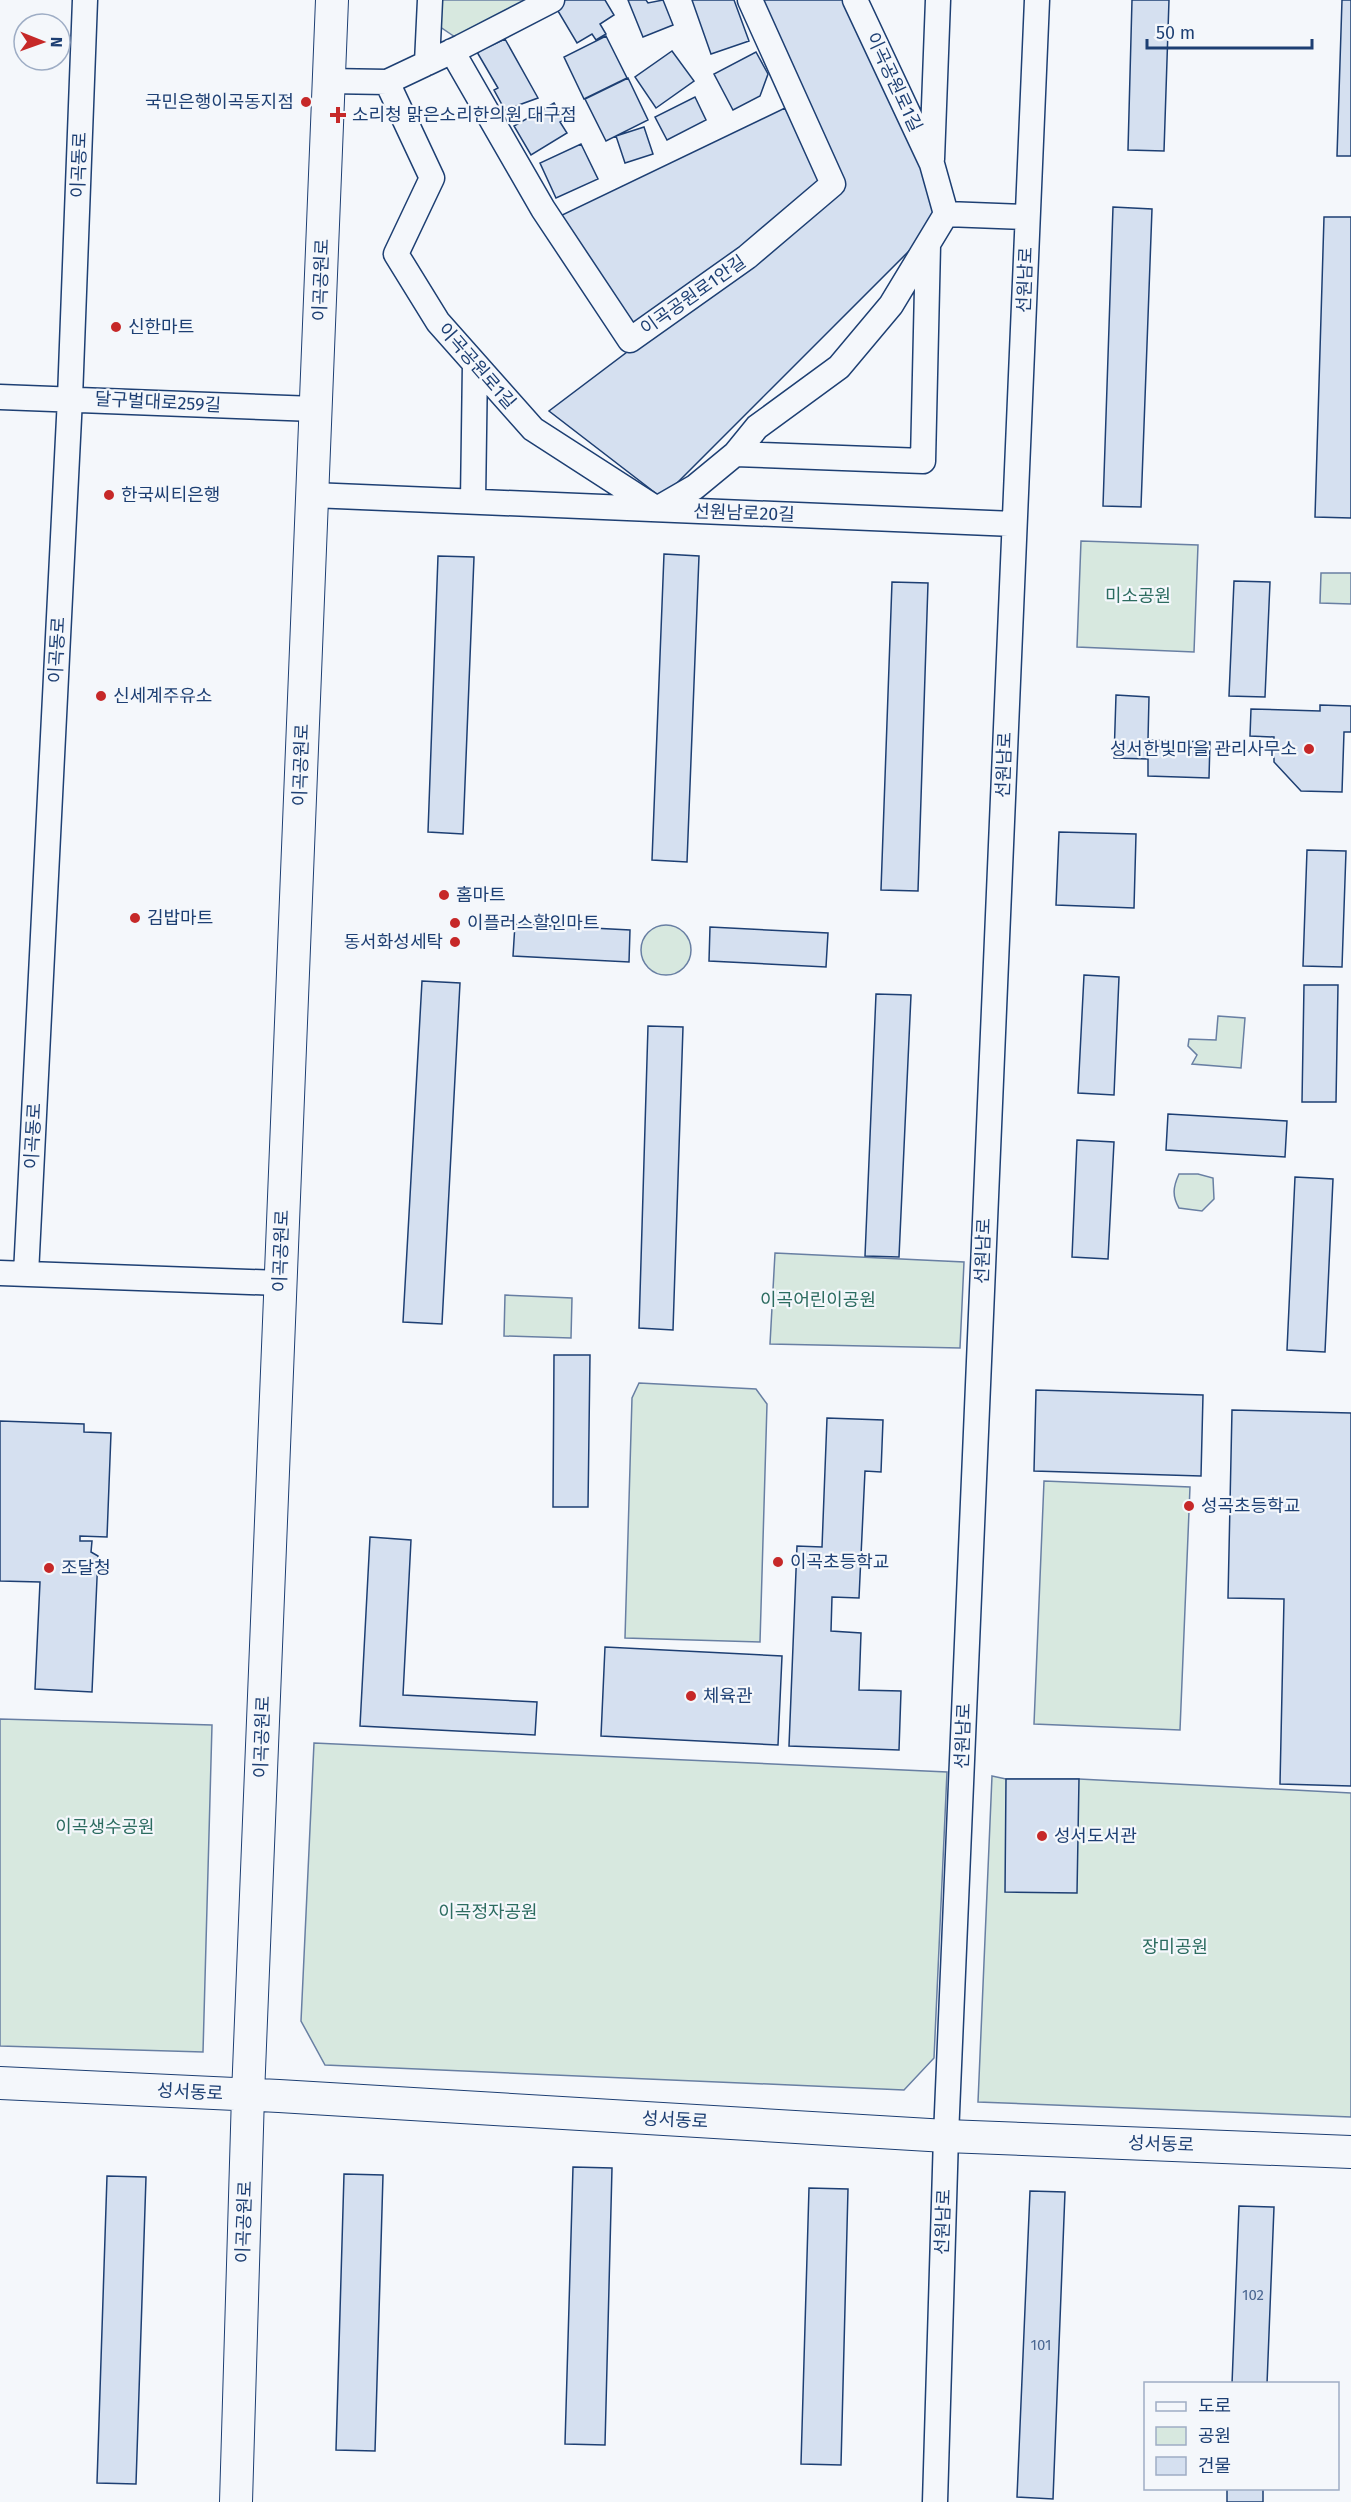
<svg xmlns="http://www.w3.org/2000/svg" width="1351" height="2502" font-family="'Fira Sans','Noto Sans KR',sans-serif">
  <style>
    .green { fill: #d7e8df; stroke: #687fa3; stroke-width: 1.5 }
    .building { fill: #d5e0f0; stroke: #1d3f73; stroke-width: 1.5 }
    .lines { fill: none; stroke-linecap: round; stroke-linejoin: round }
    .minor-casing { stroke: #1d3f73; stroke-width: 27 }
    .major-casing { stroke: #1d3f73; stroke-width: 34 }
    .minor { stroke: #f4f7fb; stroke-width: 24 }
    .major { stroke: #f4f7fb; stroke-width: 32 }
    .poi-dot { fill: #c62828; stroke: #f4f7fb; stroke-width: 2 }
    .labels { text-anchor: middle; stroke-width: 4.5; stroke-linejoin: round; paint-order: stroke }
    .number-label { font-size: 15px; fill: #4b6792 }
    .street-label { font-size: 18px; fill: #1d3f73; stroke: #f4f7fb }
    .poi-label { font-size: 18px; fill: #1d3f73; stroke: #f4f7fb; text-anchor: start }
    .park-label { font-size: 18px; fill: #2c6c60; stroke: #f4f7fb }
  </style>
  <rect width="100%" height="100%" fill="#f4f7fb"/>
  <path class="green" d="M437,0H534L455,37L436,24Z
    M1081,541L1198,545L1194,652L1077,647Z
    M1321,573H1351V604L1320,603Z
    M641 950a25 25 0 1 1 50 0a25 25 0 1 1-50 0Z
    M1218,1016L1245,1018L1241,1068L1192,1064L1197,1055L1188,1046L1189,1039L1216,1040Z
    M1179,1174H1198L1213,1178L1214,1199L1202,1211L1179,1208C1172,1196 1173,1187 1179,1174Z
    M775,1253L964,1262L960,1348L770,1344Z
    M505,1295L572,1298L571,1338L504,1336Z
    M639,1383L756,1389L767,1404L760,1642L625,1638L632,1398Z
    M1044,1481L1190,1487L1180,1730L1034,1724Z
    M0,1719L212,1725L203,2052L0,2046Z
    M314,1743L947,1772L934,2058L904,2090L325,2065L301,2021Z
    M992,1776L1006,1779H1079L1351,1793V2117L978,2102Z"/>
  <path class="building" d="M565,0H605L614,15L600,24L606,34L596,40L592,34L577,43L555,6Z
    M628,0H646L648,3L663,0L673,25L643,37Z
    M692,0H734L749,41L711,54Z
    M756,0H852L946,214L662,498L549,411L843,189Z
    M1132,0H1169L1164,151L1128,150Z
    M1342,0H1351V156H1337Z
    M606,36L627,78L584,99L564,57Z
    M505,39L538,98L505,110L494,90L498,88L477,52Z
    M672,51L694,81L656,108L635,77Z
    M756,52L768,74L760,96L733,110L714,74Z
    M628,78L648,120L606,141L585,99Z
    M695,97L706,120L667,140L655,117Z
    M554,103L564,120L560,122L567,133L531,155L514,126Z
    M785,108L824,186L635,329L558,217Z
    M644,127L653,154L625,163L616,136Z
    M581,144L598,179L556,198L540,163Z
    M1113,207L1152,209L1141,507L1103,506Z
    M1324,217H1351V518L1315,517Z
    M664,554L699,556L687,862L652,860Z
    M438,556L474,557L463,834L428,832Z
    M1234,581L1270,582L1265,697L1229,696Z
    M892,582L928,583L918,891L881,890Z
    M1116,695L1149,697L1148,740L1210,742L1209,778L1148,776V759L1114,758Z
    M1320,705L1351,706V732H1344L1342,792L1301,791L1274,762V737L1250,736L1251,709L1320,711Z
    M1059,832L1136,834L1134,908L1056,905Z
    M1307,850L1346,851L1342,967L1303,966Z
    M515,924L630,930L629,962L513,956Z
    M710,927L828,933L826,967L709,961Z
    M1084,975L1119,977L1114,1095L1078,1093Z
    M422,981L460,983L442,1324L403,1322Z
    M1304,985H1338L1336,1102H1302Z
    M876,994L911,995L899,1257L865,1256Z
    M648,1026L683,1027L673,1330L639,1328Z
    M1168,1114L1287,1121L1285,1157L1166,1150Z
    M1077,1140L1114,1142L1108,1259L1072,1257Z
    M1295,1177L1333,1179L1325,1352L1287,1350Z
    M554,1355H590L588,1507H553Z
    M1036,1390L1203,1395L1201,1476L1034,1471Z
    M1232,1410L1351,1413V1786L1280,1784L1284,1599L1228,1598Z
    M827,1418L883,1420L881,1472L865,1471L859,1598L832,1597L831,1631L861,1633L859,1690L901,1691L899,1750L789,1746L797,1546L822,1547Z
    M0,1421L84,1424V1432L111,1433L107,1537L80,1536V1541H92L91,1552L98,1556L92,1692L35,1689L40,1582L0,1581Z
    M370,1537L411,1540L403,1695L537,1702L535,1735L360,1726Z
    M605,1647L782,1656L778,1745L601,1736Z
    M1006,1779H1079L1077,1893L1005,1892Z
    M573,2167L612,2168L605,2445L565,2444Z
    M344,2174L383,2175L375,2451L336,2450Z
    M107,2176L146,2177L136,2484L97,2483Z
    M809,2188L848,2189L841,2465L801,2464Z
    M1030,2191L1065,2192L1053,2499L1017,2497Z
    M1239,2206L1274,2207L1267,2384H1232Z
    M1227,2488H1263V2502H1227Z"/>
  <g class="lines">
    <g class="minor-casing">
      <path id="minor" d="M452,51L543,209L630,340L747,257L833,184L750,0
        M427,63L430,0
        M328,81L387,82L461,47L552,0
        M387,82L432,178L396,254L438,322L533,429L657,509L695,487L735,454L757,427L839,367L891,305L946,214L932,164L855,0
        M932,159L938,0
        M946,214L1027,217
        M0,397L315,409
        M735,454L923,461L928,245
        M312,495L1014,524
        M473,501L475,364
        M0,1273L280,1283
        M26,1274L70,398L85,0
        M935,2502L946,2136L1037,0"/>
    </g>
    <g class="major-casing">
      <path id="major" d="M0,2083L279,2096L946,2136L1351,2152
        M236,2502L248,2095L332,0"/>
    </g>
    <use href="#minor" class="minor"/>
    <use href="#major" class="major"/>
  </g>
  <g class="poi-dot">
    <circle cx="306" cy="102" r="6"/>
    <path d="M335 106h6v6h6v6h-6v6h-6v-6h-6v-6h6z"/>
    <circle cx="116" cy="327" r="6"/>
    <circle cx="109" cy="495" r="6"/>
    <circle cx="101" cy="696" r="6"/>
    <circle cx="1309" cy="749" r="6"/>
    <circle cx="444" cy="895" r="6"/>
    <circle cx="135" cy="918" r="6"/>
    <circle cx="455" cy="923" r="6"/>
    <circle cx="455" cy="942" r="6"/>
    <circle cx="1189" cy="1506" r="6"/>
    <circle cx="778" cy="1562" r="6"/>
    <circle cx="49" cy="1568" r="6"/>
    <circle cx="691" cy="1696" r="6"/>
    <circle cx="1042" cy="1836" r="6"/>
  </g>
  <g class="labels">
    <g class="number-label">
      <text x="1253" y="2300">102</text>
      <text x="1041" y="2350">101</text>
    </g>
    <g class="street-label">
      <text transform="translate(894 82) rotate(65)" y="6">이곡공원로1길</text>
      <text transform="translate(79 165) rotate(-88)" y="6">이곡동로</text>
      <text transform="translate(321 280) rotate(-88)" y="6">이곡공원로</text>
      <text transform="translate(1025 280) rotate(-88)" y="6">선원남로</text>
      <text transform="translate(693 295) rotate(-35)" y="6">이곡공원로1안길</text>
      <text transform="translate(477 366) rotate(49)" y="6">이곡공원로1길</text>
      <text transform="translate(158 402) rotate(3)" y="6">달구벌대로259길</text>
      <text transform="translate(744 513) rotate(2)" y="6">선원남로20길</text>
      <text transform="translate(57 650) rotate(-87)" y="6">이곡동로</text>
      <text transform="translate(301 765) rotate(-88)" y="6">이곡공원로</text>
      <text transform="translate(1004 765) rotate(-88)" y="6">선원남로</text>
      <text transform="translate(33 1136) rotate(-87)" y="6">이곡동로</text>
      <text transform="translate(281 1251) rotate(-88)" y="6">이곡공원로</text>
      <text transform="translate(983 1251) rotate(-88)" y="6">선원남로</text>
      <text transform="translate(963 1736) rotate(-88)" y="6">선원남로</text>
      <text transform="translate(262 1737) rotate(-88)" y="6">이곡공원로</text>
      <text transform="translate(190 2092) rotate(3)" y="6">성서동로</text>
      <text transform="translate(675 2120) rotate(3)" y="6">성서동로</text>
      <text transform="translate(1161 2144) rotate(2)" y="6">성서동로</text>
      <text transform="translate(244 2222) rotate(-88)" y="6">이곡공원로</text>
      <text transform="translate(943 2222) rotate(-88)" y="6">선원남로</text>
    </g>
    <g class="poi-label">
      <text x="294" y="108" text-anchor="end">국민은행이곡동지점</text>
      <text x="352" y="121">소리청 맑은소리한의원 대구점</text>
      <text x="128" y="333">신한마트</text>
      <text x="121" y="501">한국씨티은행</text>
      <text x="113" y="702">신세계주유소</text>
      <text x="1297" y="755" text-anchor="end">성서한빛마을 관리사무소</text>
      <text x="456" y="901">홈마트</text>
      <text x="147" y="924">김밥마트</text>
      <text x="467" y="929">이플러스할인마트</text>
      <text x="443" y="948" text-anchor="end">동서화성세탁</text>
      <text x="1201" y="1512">성곡초등학교</text>
      <text x="790" y="1568">이곡초등학교</text>
      <text x="61" y="1574">조달청</text>
      <text x="703" y="1702">체육관</text>
      <text x="1054" y="1842">성서도서관</text>
    </g>
    <g class="park-label">
      <text x="1138" y="602">미소공원</text>
      <text x="818" y="1306">이곡어린이공원</text>
      <text x="105" y="1833">이곡생수공원</text>
      <text x="488" y="1918">이곡정자공원</text>
      <text x="1175" y="1953">장미공원</text>
    </g>
  </g>
  <rect x="1144" y="2382" width="195" height="108" fill="#f4f7fb" stroke="#9eadc5" stroke-width="1.5"/>
  <rect x="1156" y="2402" width="30" height="9" fill="#f4f7fb" stroke="#9eadc5" stroke-width="1.5"/>
  <text x="1198" y="2412" font-size="18" fill="#1d3f73">도로</text>
  <rect x="1156" y="2427" width="30" height="18" fill="#d7e8df" stroke="#9eadc5" stroke-width="1.5"/>
  <text x="1198" y="2442" font-size="18" fill="#1d3f73">공원</text>
  <rect x="1156" y="2457" width="30" height="18" fill="#d5e0f0" stroke="#9eadc5" stroke-width="1.5"/>
  <text x="1198" y="2472" font-size="18" fill="#1d3f73">건물</text>
  <g transform="translate(42 42) rotate(91)"><circle r="28" fill="#f4f7fb" stroke="#9eadc5" stroke-width="1.5"/>
  <path d="M0-4.5L10 22L0 15L-10 22Z" fill="#c62828"/>
  <text y="-9" font-size="16" font-weight="bold" text-anchor="middle" fill="#1d3f73">N</text>
  </g>
  <path d="M1147 39v9h165v-9" fill="none" stroke="#1d3f73" stroke-width="3"/>
  <text x="1156" y="39" font-size="18" fill="#1d3f73" stroke="#f4f7fb" stroke-width="4.5" paint-order="stroke">50 m</text>
</svg>
